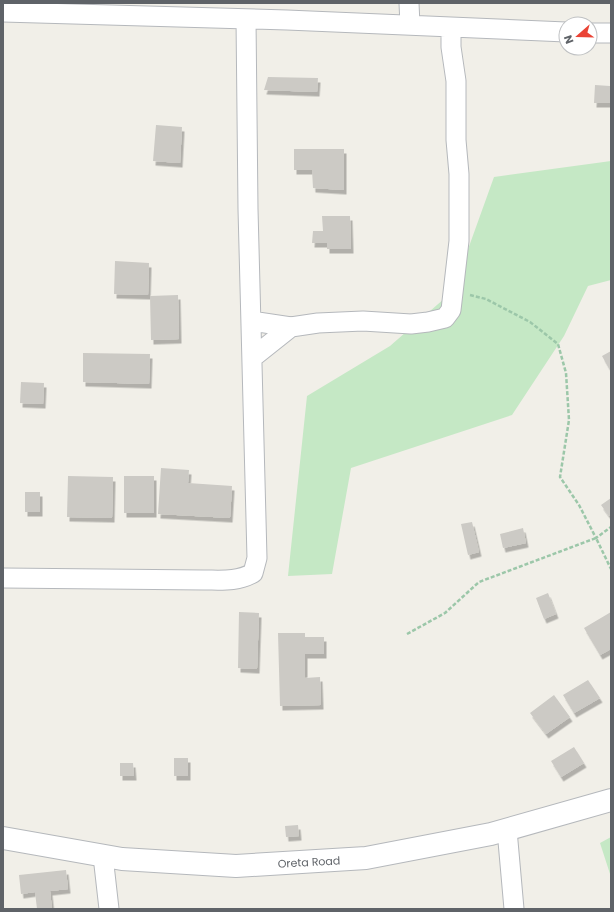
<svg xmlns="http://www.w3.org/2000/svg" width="614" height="912" font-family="Poppins,sans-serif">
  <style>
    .green { fill: #c5e8c5 }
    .building { fill: #cccac5; filter: url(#shadow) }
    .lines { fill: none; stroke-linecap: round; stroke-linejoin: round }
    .minor-casing { stroke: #b5b8bc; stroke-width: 21 }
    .tertiary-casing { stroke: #b5b8bc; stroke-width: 24 }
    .path { stroke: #9cc7a9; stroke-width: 2.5; stroke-dasharray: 4 2; stroke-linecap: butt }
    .minor { stroke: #fff; stroke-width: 19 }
    .tertiary { stroke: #fff; stroke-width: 22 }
    .labels { text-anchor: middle; stroke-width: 4; stroke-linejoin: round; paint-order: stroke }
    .street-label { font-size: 11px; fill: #5f6368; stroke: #fff }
  </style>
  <defs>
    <filter id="shadow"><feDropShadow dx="2.5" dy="4.5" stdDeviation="0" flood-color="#0004"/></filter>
  </defs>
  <rect width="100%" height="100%" fill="#f1efe8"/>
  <path class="green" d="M611,161V280L588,286L564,336L512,415L351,468L332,574L288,576L307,396L390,346L453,291L494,177Z
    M611,837V877L600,843Z"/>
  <path class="building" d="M268,77L318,78L317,92L264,90Z
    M595,85L610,86V103H594Z
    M156,125L182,127L180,163L153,161Z
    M294,149H344V190L313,188L312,170H294Z
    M322,216H350L351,249H327V243H312L313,231H323Z
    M115,261L149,263L148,295L114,294Z
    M178,295L179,339L151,340L150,296Z
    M611,351V372L602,356Z
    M83,353L150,354L149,384L83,382Z
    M21,382L44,383L43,404L20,403Z
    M161,468L189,470L188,483L232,486L230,518L158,514Z
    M68,476L113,477L112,518L67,517Z
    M124,476H154V513H124Z
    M25,492H40V512H25Z
    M611,498V514L609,516L601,505Z
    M472,522L479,552L468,555L461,524Z
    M523,528L526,543L503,548L500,534Z
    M548,593L556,614L544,619L536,598Z
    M239,612L259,613L257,669L238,668Z
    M611,612V649L600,655L584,628Z
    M278,633H305V637H324V654H305V678L320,677L321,705L280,706Z
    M588,680L600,698L574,713L563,695Z
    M554,695L570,717L546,734L530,713Z
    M574,747L584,763L561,777L551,761Z
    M174,758H188V776H174Z
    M120,763H133L134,776H120Z
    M298,825L299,836L286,837L285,826Z
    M66,870L68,889L50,891L52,909H37L35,892L21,894L19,875Z"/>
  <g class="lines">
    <g class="minor-casing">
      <path id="minor" d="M409,3L410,25
        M3,12L287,20L566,32
        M590,33H611
        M251,321L291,327L318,323L363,321L411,324L428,322L445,318L451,310L459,241V174L456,140V81L451,47V28
        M252,358L291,327
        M3,578L204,580C221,580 237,582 253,573L257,558L248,209L246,19
        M507,830L514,909
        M103,856L109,909"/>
    </g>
    <g class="tertiary-casing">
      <path id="tertiary" d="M3,838L122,859L236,866L366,858L491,834L611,800"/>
    </g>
    <path class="path" d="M470,295L486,299L530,322L558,344L566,373L569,420L560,477L579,505L596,538L611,527
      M407,634L445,613L479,582L596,538L611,569"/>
    <use href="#minor" class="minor"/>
    <use href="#tertiary" class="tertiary"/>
  </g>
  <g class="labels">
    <g class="street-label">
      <text transform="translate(309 862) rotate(-3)" y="4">Oreta Road</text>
    </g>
  </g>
  <rect width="614" height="912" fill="none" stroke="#5f6368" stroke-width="8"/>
  <g transform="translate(578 36) rotate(250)"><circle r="19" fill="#ffffff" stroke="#bfc1c3"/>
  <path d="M0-3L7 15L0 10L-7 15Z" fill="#ea4335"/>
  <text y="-6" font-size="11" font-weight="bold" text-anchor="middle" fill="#5f6368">N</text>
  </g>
</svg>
